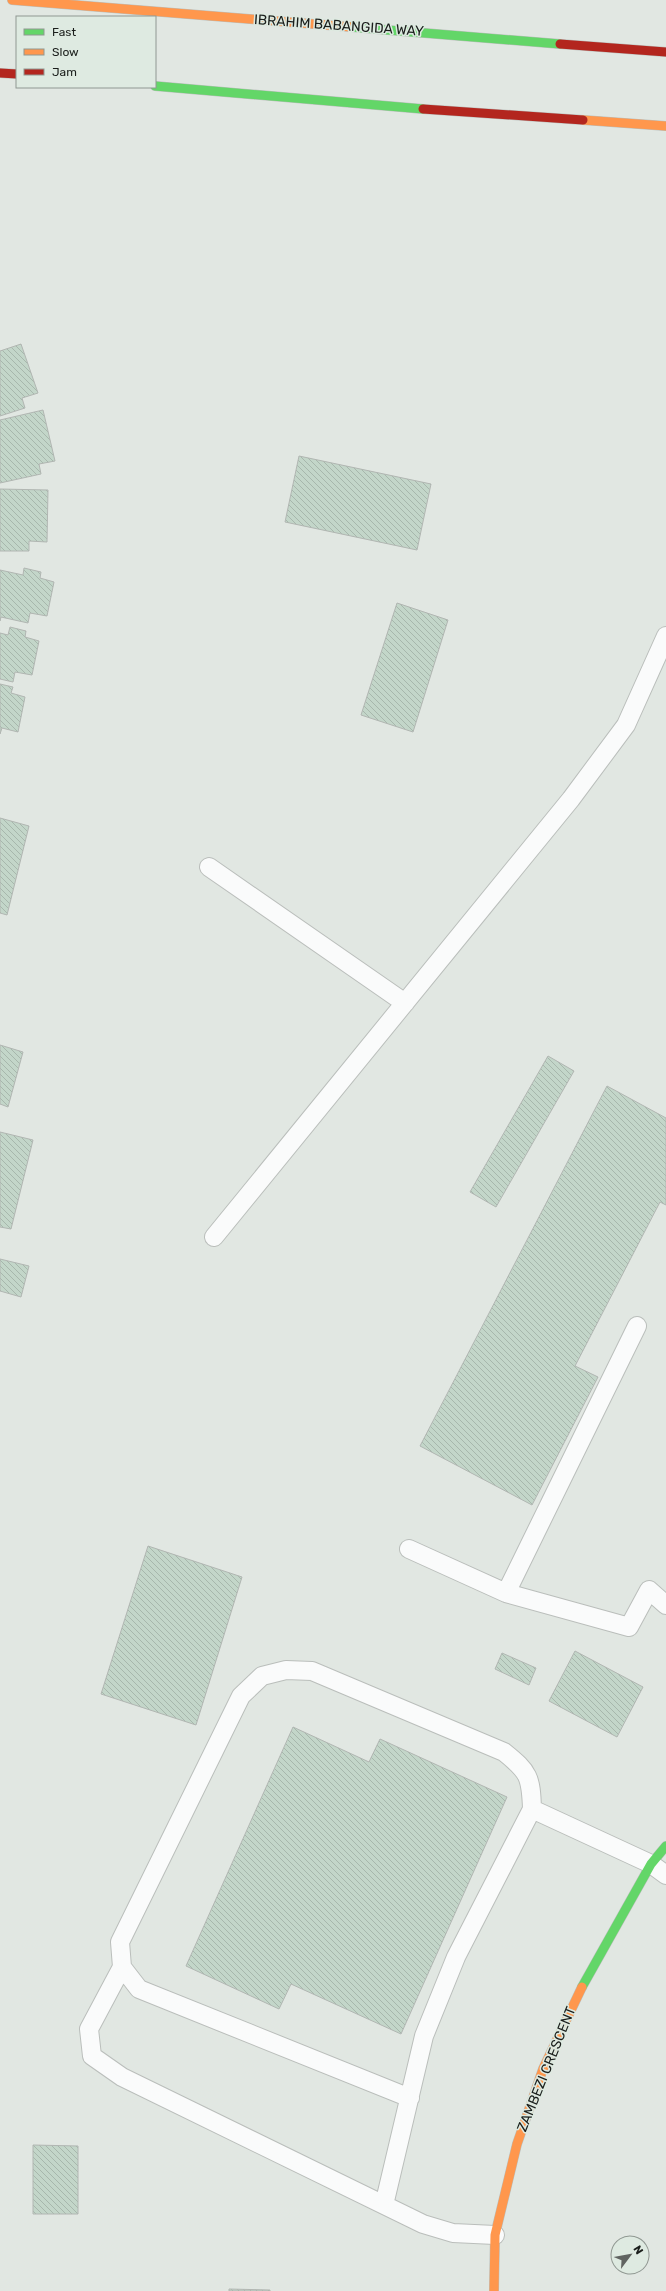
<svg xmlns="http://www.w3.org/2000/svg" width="666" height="2291" font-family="Rubik,sans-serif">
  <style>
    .building { fill: url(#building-back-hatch); stroke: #b1b6b2 }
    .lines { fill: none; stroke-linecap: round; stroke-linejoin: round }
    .lane-casing { stroke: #babebb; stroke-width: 20 }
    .fast-casing { stroke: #babebb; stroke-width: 10 }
    .slow-casing { stroke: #babebb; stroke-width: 10 }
    .jam-casing { stroke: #babebb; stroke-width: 10 }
    .lane { stroke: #fafbfb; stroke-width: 18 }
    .fast { stroke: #63d668; stroke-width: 9 }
    .slow { stroke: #ff974d; stroke-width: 9 }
    .jam { stroke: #b3261e; stroke-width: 9 }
    .labels { text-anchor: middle; stroke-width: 3; stroke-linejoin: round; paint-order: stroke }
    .street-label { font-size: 14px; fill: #1a1e1b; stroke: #deeae1 }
  </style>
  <defs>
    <pattern id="building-back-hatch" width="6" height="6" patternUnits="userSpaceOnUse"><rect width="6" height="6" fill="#c3d6c9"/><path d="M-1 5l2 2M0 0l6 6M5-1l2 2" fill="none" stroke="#a7b7ac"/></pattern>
  </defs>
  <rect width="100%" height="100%" fill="#e1e7e2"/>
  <path class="building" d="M21,344L38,393L22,398L25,408L0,416V351Z
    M43,410L55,461L39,464L41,474L0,483V420Z
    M299,456L431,484L417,550L285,522Z
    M0,489L48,490L47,542L29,541V551H0Z
    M24,568L41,572L40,578L54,582L47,616L30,613L28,623L1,617L0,621V570L23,575Z
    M397,603L448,620L413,732L361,715Z
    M10,627L26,631L25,637L39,641L32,675L15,672L13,682L0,679V633L8,635Z
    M0,684L13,687L11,693L25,697L18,732L2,728L0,734Z
    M0,818L29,826L7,915L0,913Z
    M0,1045L23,1052L8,1107L0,1104Z
    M548,1056L574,1071L496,1207L470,1192Z
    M607,1086L666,1118V1205L660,1202L575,1366L598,1377L532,1505L420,1446Z
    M0,1132L33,1140L11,1229L0,1227Z
    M0,1259L29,1266L21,1297L0,1291Z
    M148,1546L242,1577L196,1725L101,1694Z
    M575,1651L643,1687L617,1737L549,1701Z
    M502,1653L536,1668L529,1685L495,1669Z
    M293,1727L369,1762L380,1739L507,1797L401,2034L291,1984L279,2009L186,1966Z
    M33,2145L78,2146V2214H33Z
    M229,2289L270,2290V2291H229Z"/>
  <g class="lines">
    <g class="lane-casing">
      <path id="lane" d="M209,867L405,1003
        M214,1237L571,799L626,725L666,636
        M637,1326L506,1593L629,1627L649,1590L666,1605
        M409,1549L506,1593
        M122,1967L89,2029L92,2056L122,2077L423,2224L453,2233L495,2235
        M410,2098L139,1989L122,1967L120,1942L241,1696L262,1676L286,1670L312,1671L504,1752C529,1772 531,1777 532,1809L651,1864L666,1875
        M384,2205L424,2036L456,1957L532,1809"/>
    </g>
    <g class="fast-casing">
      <path id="fast" d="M351,27L560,44
        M155,86L423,109
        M582,1987L651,1864L666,1846"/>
    </g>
    <g class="slow-casing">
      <path id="slow" d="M12,0L351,27
        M583,120L666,126
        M494,2291L495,2235L517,2144L543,2069L582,1987"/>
    </g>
    <g class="jam-casing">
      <path id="jam" d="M560,44L666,52
        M0,73L17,74
        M423,109L583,120"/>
    </g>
    <use href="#lane" class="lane"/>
    <use href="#fast" class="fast"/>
    <use href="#slow" class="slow"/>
    <use href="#jam" class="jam"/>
  </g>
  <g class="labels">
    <g class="street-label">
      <text transform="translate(339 25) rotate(4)" y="5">IBRAHIM BABANGIDA WAY</text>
      <text transform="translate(546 2069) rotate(-68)" y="5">ZAMBEZI CRESCENT</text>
    </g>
  </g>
  <rect x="16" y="16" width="140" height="72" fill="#deeae1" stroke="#909892"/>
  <rect x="24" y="29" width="20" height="6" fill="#63d668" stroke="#909892"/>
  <text x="52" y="36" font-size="12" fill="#1a1e1b">Fast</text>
  <rect x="24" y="49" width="20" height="6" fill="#ff974d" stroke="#909892"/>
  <text x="52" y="56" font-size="12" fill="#1a1e1b">Slow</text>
  <rect x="24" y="69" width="20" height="6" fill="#b3261e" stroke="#909892"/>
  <text x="52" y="76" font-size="12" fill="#1a1e1b">Jam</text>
  <g transform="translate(630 2255) rotate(58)"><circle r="19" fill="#deeae1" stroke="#909892"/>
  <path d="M0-3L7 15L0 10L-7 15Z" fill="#606461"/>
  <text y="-6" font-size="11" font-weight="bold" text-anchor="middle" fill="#1a1e1b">N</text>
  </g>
</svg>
